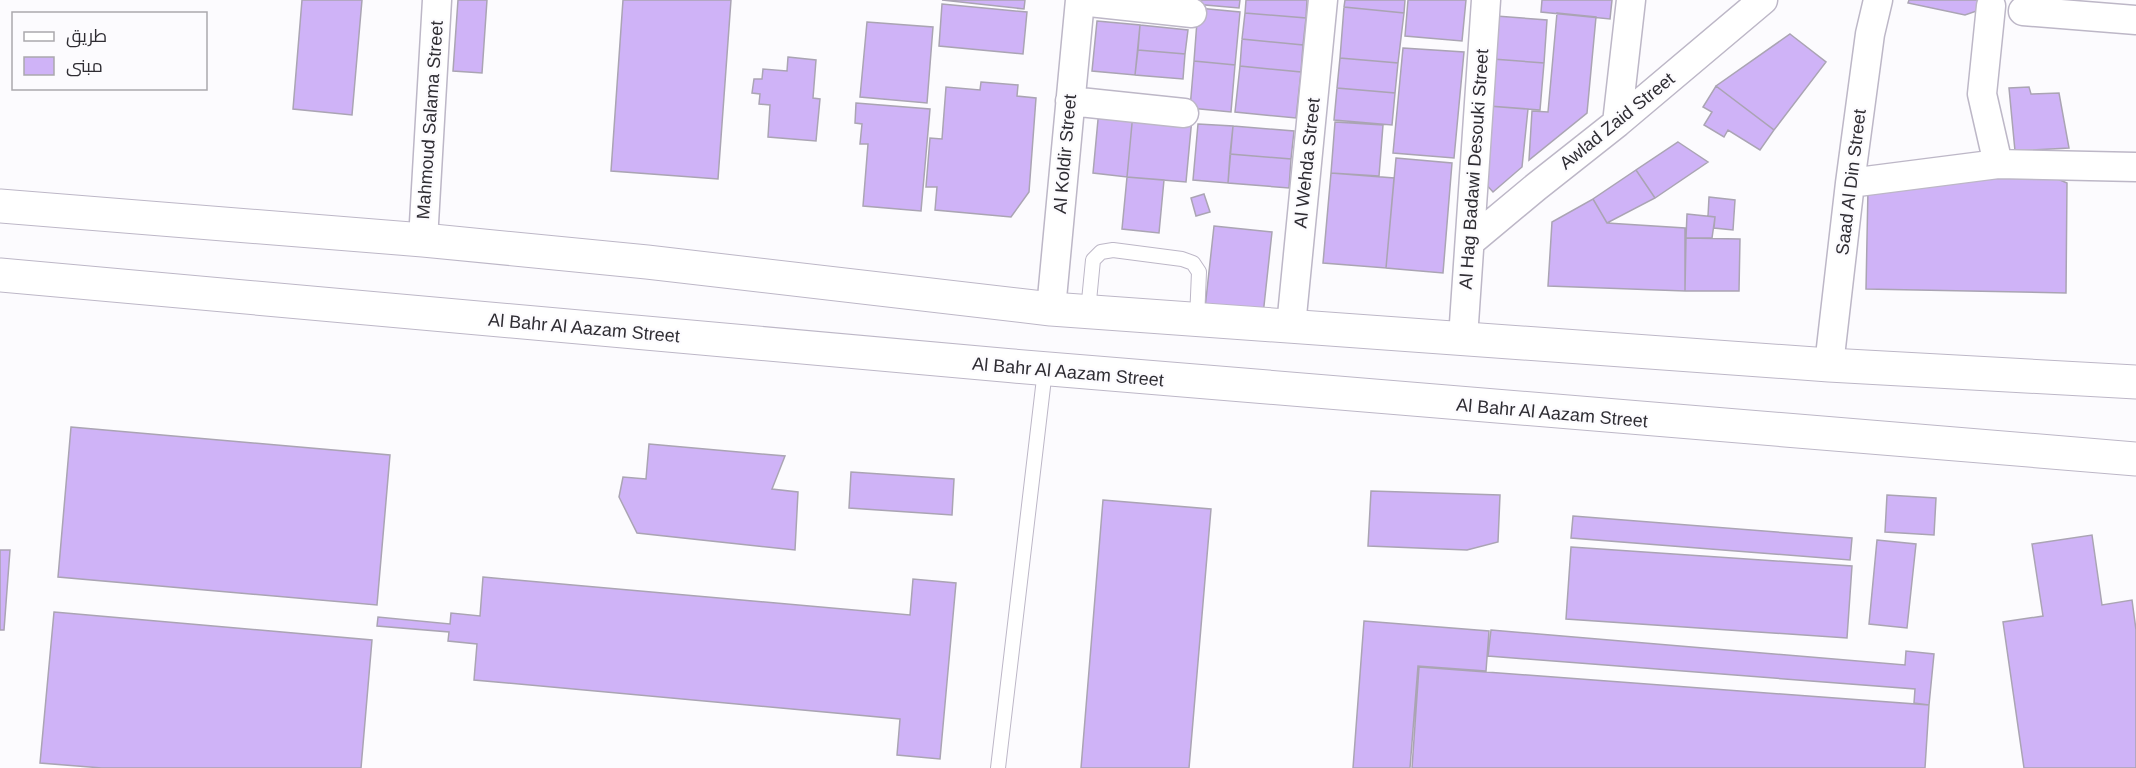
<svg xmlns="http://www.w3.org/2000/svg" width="2136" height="768" font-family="Helvetica,Cairo,sans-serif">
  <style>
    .building { fill: #cfb3f7; stroke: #aaa4b3; stroke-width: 1.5 }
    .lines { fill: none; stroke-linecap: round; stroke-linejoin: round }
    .service-casing { stroke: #bdb7c7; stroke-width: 16 }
    .minor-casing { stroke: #bdb7c7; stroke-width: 31 }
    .primary-casing { stroke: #bdb7c7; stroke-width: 35 }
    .service { stroke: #fff; stroke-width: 14 }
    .minor { stroke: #fff; stroke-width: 28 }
    .primary { stroke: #fff; stroke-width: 33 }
    .labels { text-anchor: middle; stroke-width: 4.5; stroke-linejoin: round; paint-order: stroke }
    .street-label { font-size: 18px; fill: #2f2d33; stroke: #fcfbfe }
  </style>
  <rect width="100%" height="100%" fill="#fcfbfe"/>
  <path class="building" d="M302,0H362L352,115L293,109Z
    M458,0H487L482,73L453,71Z
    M623,0H731L718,179L611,171Z
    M942,0H1025L1024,9Z
    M1195,0H1240L1239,8L1194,4Z
    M1246,0H1307L1306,18L1245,13Z
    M1345,0H1405L1404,13L1344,7Z
    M1408,0H1466L1462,41L1405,36Z
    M1542,0H1612L1610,19L1541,12Z
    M1909,0H1991V6L1965,15L1908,3Z
    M942,4L1027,12L1023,54L939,46Z
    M1344,7L1404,13L1398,63L1340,58Z
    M1198,8L1240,12L1235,65L1194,61Z
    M1245,13L1306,18L1303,45L1242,39Z
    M1557,13L1596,17L1587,113L1529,160L1532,111L1548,112Z
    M1496,16L1547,20L1544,63L1493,59Z
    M1097,21L1140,25L1135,75L1092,71Z
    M867,22L933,27L927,103L860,97Z
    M1140,25L1188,30L1185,54L1138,50Z
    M1790,34L1826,62L1774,130L1716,86Z
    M1242,39L1303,45L1301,72L1240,66Z
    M1403,48L1464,52L1454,158L1393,153Z
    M1138,50L1185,54L1183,79L1135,75Z
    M788,57L816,60L813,98L820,99L816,141L768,137L770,105L759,104L760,94L752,93L754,79H762L763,69L787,71Z
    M1340,58L1398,63L1395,93L1337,88Z
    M1493,59L1544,63L1540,110L1489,106Z
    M1194,61L1235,65L1231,112L1190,108Z
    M1240,66L1301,72L1296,118L1235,112Z
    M981,82L1018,85L1017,96L1036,98L1029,192L1011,217L935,210L937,187H926L930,138L942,139L946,87L980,90Z
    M1716,86L1774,130L1760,150L1728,130L1724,137L1704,125L1712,112L1703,107Z
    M2029,87L2031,94L2059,93L2069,148L2015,151L2009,88Z
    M1337,88L1395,93L1392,125L1334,120Z
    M856,103L930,109L921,211L863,206L868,144H860L862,124L855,123Z
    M1489,106L1528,109L1522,167L1493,192L1483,181Z
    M1099,109L1133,113L1127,177L1093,173Z
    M1133,113L1192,118L1186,182L1127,177Z
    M1335,122L1383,125L1379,176L1331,173Z
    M1198,124L1233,126L1228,183L1193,180Z
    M1233,126L1294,131L1291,159L1230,154Z
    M1678,142L1708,162L1655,198L1636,170Z
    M1230,154L1291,159L1289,188L1228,183Z
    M1396,158L1452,163L1443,273L1386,268Z
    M1636,170L1655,198L1607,223L1593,199Z
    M1331,173L1394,178L1386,268L1323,263Z
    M1127,177L1164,180L1159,233L1122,229Z
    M2053,177L2067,183L2066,293L1866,289L1868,189L1938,178Z
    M1204,194L1210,212L1196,216L1191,198Z
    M1709,197L1735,200L1733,230L1714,228L1715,217L1708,216Z
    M1593,199L1607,223L1685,228V291L1548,286L1552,222Z
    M1687,214L1715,217L1712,238H1686Z
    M1214,226L1272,232L1263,315L1205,308Z
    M1686,238L1740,239L1739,291H1685Z
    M71,427L390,455L377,605L58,577Z
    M649,444L785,456L772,489L798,492L795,550L637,533L619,497L623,477L646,479Z
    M851,472L954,479L952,515L849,508Z
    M1371,491L1500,495L1498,542L1467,550L1368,546Z
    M1887,495L1936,498L1934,535L1885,532Z
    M1103,500L1211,509L1189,768H1081Z
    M1573,516L1852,538L1850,560L1571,538Z
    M2092,535L2102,605L2132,600L2136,630V768H2024L2003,622L2043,616L2032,544Z
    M1877,540L1916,544L1907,628L1869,624Z
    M1571,547L1852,566L1847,638L1566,619Z
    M0,550H10L4,630H0Z
    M483,577L910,615L913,579L956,583L940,759L897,755L900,719L474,680L477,644L448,641L449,632L377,626L378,617L450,624L451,613L480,616Z
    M54,612L372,640L361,768H102L40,763Z
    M1364,621L1489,631L1486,671L1418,666L1410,768H1353Z
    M1491,630L1905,665L1906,651L1934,654L1929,705L1914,703L1915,689L1488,656Z
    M1419,667L1929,705L1925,768H1412Z"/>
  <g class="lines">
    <g class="service-casing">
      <path id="service" d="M1088,311L1093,260L1101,252L1113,250L1182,259L1193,263L1199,272L1197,319
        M998,768L1045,370"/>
    </g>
    <g class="minor-casing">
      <path id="minor" d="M1080,1L1192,13
        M1991,6L1982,94L1998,164
        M2023,11L2136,20
        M1070,101L1184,113
        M1617,123L1631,0
        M1850,183L1998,164L2136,167
        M423,240L437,0
        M1470,242L1536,187L1617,123L1763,0
        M1051,309L1080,0
        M1291,326L1323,0
        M1463,338L1486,0
        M1829,365L1850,183L1870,34L1878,0"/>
    </g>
    <g class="primary-casing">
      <path id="primary" d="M0,206L423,240L647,262L1051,309L1829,365L2136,382
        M0,275C712,340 1423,404 2136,459"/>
    </g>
    <use href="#service" class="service"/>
    <use href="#minor" class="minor"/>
    <use href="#primary" class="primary"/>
  </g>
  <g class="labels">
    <g class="street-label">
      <text transform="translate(430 120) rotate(-86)" y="6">Mahmoud Salama Street</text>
      <text transform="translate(1617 121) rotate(-39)" y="6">Awlad Zaid Street</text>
      <text transform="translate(1065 154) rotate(-85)" y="6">Al Koldir Street</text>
      <text transform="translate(1307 163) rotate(-84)" y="6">Al Wehda Street</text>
      <text transform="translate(1474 169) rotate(-86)" y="6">Al Hag Badawi Desouki Street</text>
      <text transform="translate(1851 182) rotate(-83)" y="6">Saad Al Din Street</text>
      <text transform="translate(584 328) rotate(5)" y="6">Al Bahr Al Aazam Street</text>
      <text transform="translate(1068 372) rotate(5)" y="6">Al Bahr Al Aazam Street</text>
      <text transform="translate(1552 413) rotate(5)" y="6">Al Bahr Al Aazam Street</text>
    </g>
  </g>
  <rect x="12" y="12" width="195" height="78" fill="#fcfbfe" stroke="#aaa9ad" stroke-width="1.5"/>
  <rect x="24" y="32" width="30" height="9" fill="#ffffff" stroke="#aaa9ad" stroke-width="1.5"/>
  <text x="66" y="42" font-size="18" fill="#2f2d33">طريق</text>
  <rect x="24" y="57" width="30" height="18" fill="#cfb3f7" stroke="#aaa9ad" stroke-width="1.5"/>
  <text x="66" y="72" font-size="18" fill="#2f2d33">مبنى</text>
</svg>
